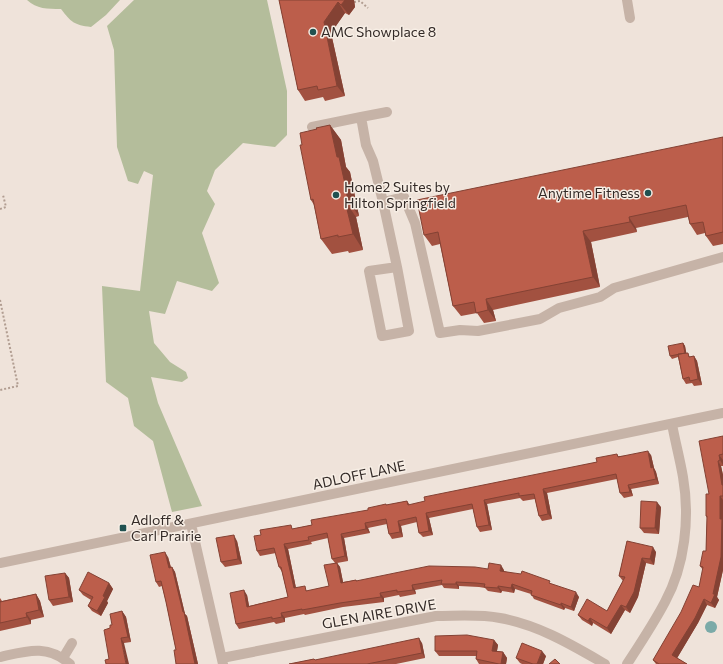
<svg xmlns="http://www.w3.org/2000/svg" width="723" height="664" font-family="Commissioner,sans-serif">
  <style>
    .green { fill: #b4bd9b }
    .water { fill: #7baaa8 }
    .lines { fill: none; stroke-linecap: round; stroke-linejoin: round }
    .path { stroke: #b19d91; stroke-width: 2; stroke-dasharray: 2 2; stroke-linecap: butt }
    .minor { stroke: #c6b3a7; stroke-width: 10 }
    .wall { fill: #a25140; fill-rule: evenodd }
    .shaded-wall { fill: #844234 }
    .building { fill: #bc5e4b; stroke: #844234 }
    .poi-dot { fill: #205150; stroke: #f7eee5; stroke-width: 1.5 }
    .labels { text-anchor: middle; stroke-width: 3; stroke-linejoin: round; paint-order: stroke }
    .poi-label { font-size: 14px; fill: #332a27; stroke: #f7eee5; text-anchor: start }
    .street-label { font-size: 14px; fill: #332a27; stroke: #f7eee5 }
  </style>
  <rect width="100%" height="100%" fill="#efe3da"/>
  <path class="green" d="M27,0H120L106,15L91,27C74,25 71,22 61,9C47,9 37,9 27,0Z
    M134,0H267L287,91V135L275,147L243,143L215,170L207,191L215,204L202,233L219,283L212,291L177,281L165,314L149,311L154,343L170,362L186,372L188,378L182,382L151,377L158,403L202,506L172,512L153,441L134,426L128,398L106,382L102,286L140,291L153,175L144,171L138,184L128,181L117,147L114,50L107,26Z"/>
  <path class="water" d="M705 627a6 6 0 1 1 12 0a6 6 0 1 1-12 0Z"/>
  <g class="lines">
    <path class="path" d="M354,2L360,1L368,8
      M0,209L6,207L3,195
      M0,300L18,386L0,390"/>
    <path class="minor" d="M627,0L630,18
      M361,117L387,112
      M312,127L361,117L366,145L373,161L383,202L404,197L415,223L440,333L460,330L478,331L540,319L559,308L600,297L614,288L723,257
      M383,202L397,267L369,271L382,336L409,331L397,267
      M191,524L223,664
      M0,563L723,413
      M0,657C27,651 47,644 70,664
      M63,658L72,643
      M222,658L436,616C457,616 479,614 500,618C539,625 572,645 605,664
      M627,664C640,644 654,623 665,602C685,565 690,518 683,477C680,459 675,441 672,424"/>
  </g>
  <path class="wall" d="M279,0H354L355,7L349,15L345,13L331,33L345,96L325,101L323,97L305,101L298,90Z
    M330,125L341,140L346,167L350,172L359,216L356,217L363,250L349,253L348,251L332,254L321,239L314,205L311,200L302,145L317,129Z
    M723,137V244L713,246L706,236L705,233L697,235L690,224L688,217L636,228L637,232L591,242L600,287L493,310L496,321L484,323L477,313L461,316L453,306L440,244L432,246L424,235Z
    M683,343L685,346L686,353L690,357L694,356L697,361L702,385L694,386L692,383L686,384L683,379L678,357L672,359L670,356Z
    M723,436V466H721L723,475V570L717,597L719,600L715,608L707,605L698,623L677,658L687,664H656L653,660L699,587L703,570L700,566L706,551L707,518L706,516L709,494Z
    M651,455L654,468L656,472L659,484L631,489L633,496L624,498L620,493L617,479L547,493L552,519L542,521L539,516L535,499L523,501L520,498L487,504L492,530L480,532L477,527L473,509L429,518L433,535L423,537L419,533L417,522L401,526L403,537L392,539L389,534L387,524L368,528L370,533L344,538L348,561L337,563L340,567L343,582L356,580L357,581L488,569L504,570V571L552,584L579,597L574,611L565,608L564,610L534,599L531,594L515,589L514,593L502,591L501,593L488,591L485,588L479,587L459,586V589L444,588L442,585L415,590L416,594L400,597L399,595L384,598V602L343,607L305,615L304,614L285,618V622L276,624L274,622L239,629L236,624L247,595L249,606L288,597L282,572L279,567L276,553L260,556L257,551L261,535L312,525L387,505L407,501L410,505L597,462L619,456ZM328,538L332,559L335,563L329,586L308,591L296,588L288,549L312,544L311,542Z
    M661,507L659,534L644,533L640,528Z
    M237,541L242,564L225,567L221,562Z
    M627,541L656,552L654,565L646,563L638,597L630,613L625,610L611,634L593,623L592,626L582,620L578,615L607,611L623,581L619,576Z
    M168,557L171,567H172L175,572L185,614L187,616L198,664H176V650L166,602L162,586L159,587L156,582Z
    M65,573L69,578L73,602L53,606L49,600Z
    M109,583L113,589L107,601L108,603L101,616L92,611L88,606L91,600L83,595L79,590Z
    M36,594L40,601L44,617L31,620V624L0,631V598L2,601Z
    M122,611L126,617L131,642L124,643L109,659L110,628L112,625Z
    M494,640L498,645L497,651L503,652L507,658L506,664H479L476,659V656H439L435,651Z
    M422,643L425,658L396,664H289L314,659L315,660Z
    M546,656L543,664H522L520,663L516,658Z"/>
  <path class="shaded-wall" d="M345,0H354L355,7L349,15L341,5Z
    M338,2L345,13L331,33L345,96L337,86L324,22Z
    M330,125L341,140L346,167L350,172L359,216L348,201L337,157Z
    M345,201L356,217L363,250L353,234Z
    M629,217L636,228L637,232L630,222Z
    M583,231L591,242L600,287L593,277Z
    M486,299L493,310L496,321L488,310Z
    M683,343L685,346L687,356L685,353Z
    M694,356L697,361L702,385L698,379Z
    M648,451L651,455L654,468L656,472L659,484L656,479L651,468Z
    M719,455L723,460V465L720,460Z
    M718,461L721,466L723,475V486L722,485Z
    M628,485L631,489L633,496L630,492Z
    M543,489L547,493L552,519L548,514Z
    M720,496L723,500V570L717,597L719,600L715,608L711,603L713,594L720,519Z
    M484,500L487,504L492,530L489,525Z
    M657,502L661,507L659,534L655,528Z
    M426,513L429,518L433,535L429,531Z
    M398,521L401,526L403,537L400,532Z
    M365,523L368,528L370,533L366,529Z
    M341,534L344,538L348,561L345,556Z
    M234,535L237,541L242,564L238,559Z
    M284,544L288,549L297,593L294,588Z
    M653,547L656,552L654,565L650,559Z
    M165,552L168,557L172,572L169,568Z
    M642,558L646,563L638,597L630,613L626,607Z
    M337,563L340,567L344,587L341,583Z
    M501,565L504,570L503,575L500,571Z
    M172,567L175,572L185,614L187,616L198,664H195Z
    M65,573L69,578L73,602L69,597Z
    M456,582L459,586V589L456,584Z
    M109,583L113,589L107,601L108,603L101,616L97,611L103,596Z
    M512,584L515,589L514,593L511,588Z
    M412,585L415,590L416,594L413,590Z
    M498,586L502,591L501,593L498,588Z
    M244,590L247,595L250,611L247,607Z
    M576,592L579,597L574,611L571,607Z
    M380,593L384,598V602L381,597Z
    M36,594L40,601L44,617L39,610Z
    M704,599L707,605L698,623L676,660L672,655Z
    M561,603L565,608L564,610L561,605Z
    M621,605L625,610L611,634L607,628Z
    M122,611L126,617L131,642L128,637Z
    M26,613L31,620V624L27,617Z
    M281,613L285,618V622L282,617Z
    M590,618L593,623L592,626L588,621Z
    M121,638L124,643L129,664H126Z
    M419,638L422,643L425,658L422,653Z
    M494,640L498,645L496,656L492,651Z
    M542,651L546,656L543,664H537Z
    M503,652L507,658L506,664H501Z"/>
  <path class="building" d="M279,0H345L341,5L338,2L324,22L337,86L318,90L317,86L298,90Z
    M330,125L337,157H339L345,184L348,201H345L353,234L338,237V235L321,239L313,199L311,200L300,145H302L300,133L317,129L316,128Z
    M723,137V232L706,236L703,222L690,224L686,205L629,217L630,222L583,231L593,277L486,299L488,310L476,313L474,302L453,306L438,232L424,235L417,200Z
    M683,343L685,353L670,356L668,346Z
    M688,353L689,357L694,356L698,379L690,381L689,377L683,379L678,354Z
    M723,436V454L719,455L720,460L718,461L722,485H723V496H720V519H722L721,557L713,594H715L711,603L704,599L695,618L672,655L687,664H659L653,660L681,612L693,585L699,587L703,567L700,566L703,551H706L707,516H706V494H709L699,441Z
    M648,451L651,468L653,467L656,479L628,485L630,492L620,493L616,474L543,489L548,514L539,516L534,494L519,496V493L484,500L489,525L477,527L472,504L426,513L429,531L419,533L416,517L398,521L400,532L389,534L386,519L365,523L366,529L341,534L345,556L332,559L327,533L308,537L309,540L284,544L294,588L305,586L306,591L329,586L324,565L337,563L341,583L356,580V581L429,566L475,567L488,569L489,563L501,565L500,571L521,574L522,571L550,581L549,583L576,592L571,607L561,603V605L531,595L532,591L512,584L511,588L498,586V588L484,587L485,584L476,583L456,582V584H441L442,580L412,585L413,590L397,592V590L380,593L381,597L340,603L302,610V609L281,613L282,617L272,619V617L236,624L230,593L244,590L247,607L288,597L281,567H279L274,548L257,551L254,536L261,535L260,530L291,525L292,529L312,525L311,520L368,510V508L386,504V505L407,501L408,505L425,501L424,497L597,462L596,458L617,454L618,457Z
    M641,501L657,502L655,528H640Z
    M234,535L238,559L221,562L216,538Z
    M627,541L653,547L650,559L642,558L634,592L626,607L621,605L607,628L590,618L588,621L578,615L587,599L607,611L625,577L619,576Z
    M165,552L169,568L172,567L183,612H184L195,664H176L174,650H176L166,602L161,581L156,582L150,555Z
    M88,572L109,583L103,596L105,597L97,611L88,606L93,597L79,590Z
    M65,573L69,597L49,600L45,576Z
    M36,594L39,610L26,613L27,617L0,623V601V602Z
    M122,611L128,637L121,638L126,664H106L105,660L109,659L104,630L110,628V625H112L110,614Z
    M467,635L494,640L492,651L503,652L501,664H499L476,659L477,651H435V636Z
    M419,638L422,653L367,664H289L314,659L315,660Z
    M522,643L542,651L537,664H533L516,658Z
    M555,659L560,664H549Z"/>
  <g class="poi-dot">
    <circle cx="313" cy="32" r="4"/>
    <circle cx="648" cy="193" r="4"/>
    <circle cx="336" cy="195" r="4"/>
    <rect x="119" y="524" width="8" height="8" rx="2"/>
  </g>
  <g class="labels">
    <g class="poi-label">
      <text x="321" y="37">AMC Showplace 8</text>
      <text x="344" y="192">Home2 Suites by<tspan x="344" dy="16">Hilton Springfield</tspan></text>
      <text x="640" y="198" text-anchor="end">Anytime Fitness</text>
      <text x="131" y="525">Adloff &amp;<tspan x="131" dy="16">Carl Prairie</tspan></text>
    </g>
    <g class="street-label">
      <text transform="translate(359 475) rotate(-12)" y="5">ADLOFF LANE</text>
      <text transform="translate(379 614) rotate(-10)" y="5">GLEN AIRE DRIVE</text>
    </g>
  </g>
</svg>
